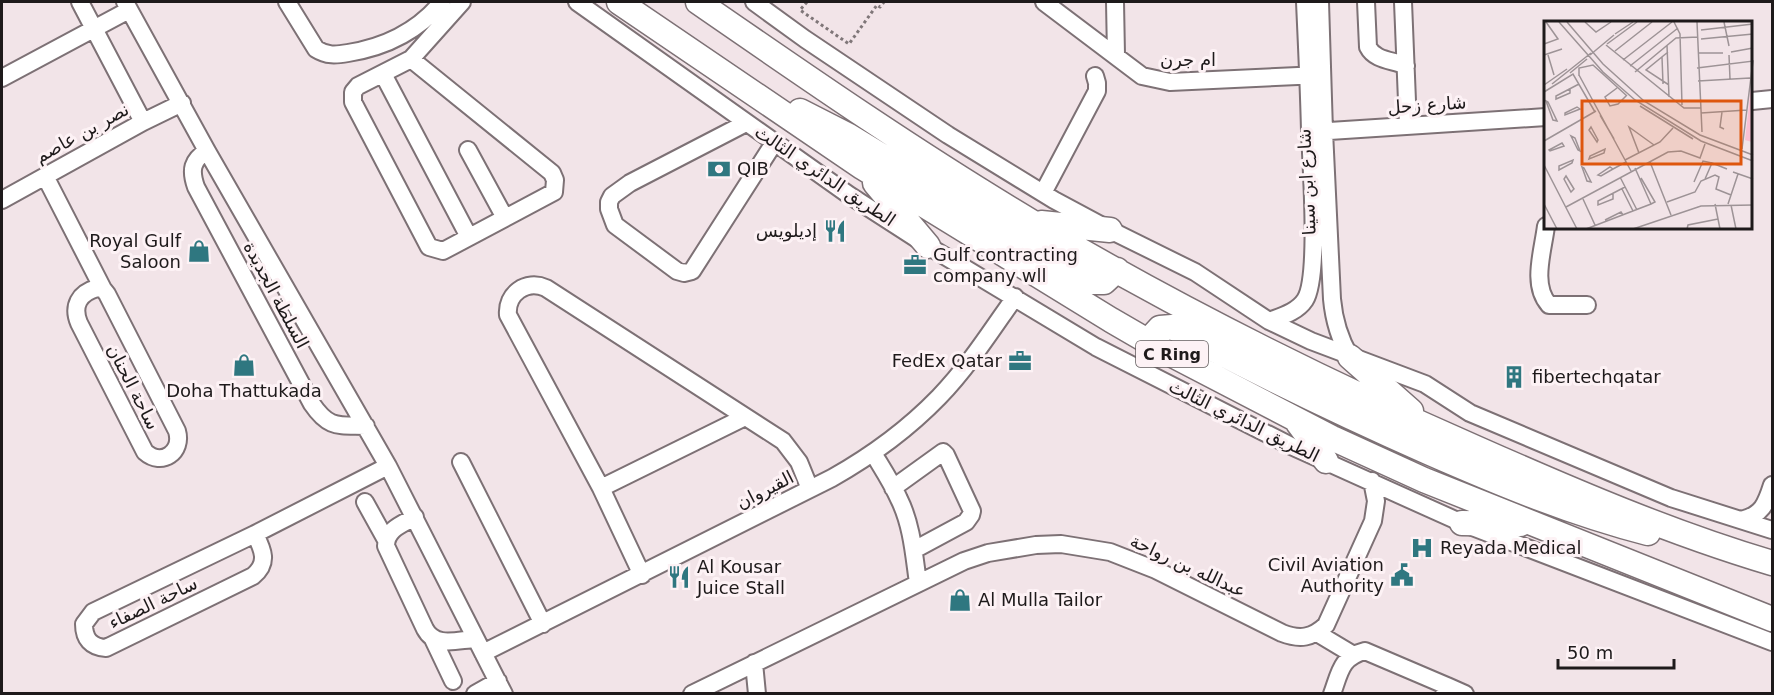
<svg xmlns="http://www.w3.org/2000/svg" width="1774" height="695" font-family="'DejaVu Sans',Vazirmatn,sans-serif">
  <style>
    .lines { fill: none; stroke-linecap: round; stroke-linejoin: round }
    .minor-casing { stroke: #7d7175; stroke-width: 20 }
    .highway-casing { stroke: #7d7175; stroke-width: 27 }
    .path { stroke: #7f7678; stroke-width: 3; stroke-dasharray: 3 3; stroke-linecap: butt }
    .minor { stroke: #fff; stroke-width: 16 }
    .highway { stroke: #fff; stroke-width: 24 }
    .labels { text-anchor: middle; stroke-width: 6; stroke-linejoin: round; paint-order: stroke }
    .shield { fill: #fdf2f5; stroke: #615b5c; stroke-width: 1.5 }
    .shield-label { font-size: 16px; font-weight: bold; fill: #1e1a1b }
    .street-label { font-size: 18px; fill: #1e1a1b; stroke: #fdf2f5 }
    .poi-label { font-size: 18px; fill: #1e1a1b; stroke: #fdf2f5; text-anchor: start }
    .inset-road { fill: none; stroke: #9d9396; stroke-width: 1.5 }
    .view { fill: #de560d; fill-opacity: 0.15; stroke: #de560d; stroke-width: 3 }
    .inset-edge { fill: none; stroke: #1e1a1b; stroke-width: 3 }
  </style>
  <rect width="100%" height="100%" fill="#f2e4e8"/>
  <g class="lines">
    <g class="minor-casing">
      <path id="minor" d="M80,2L143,122
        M125,2L207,151L388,466L504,694
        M287,2L316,49C327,56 336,55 348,53C386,47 418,31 442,2
        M577,2L849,195L928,246L1096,347L1291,446L1462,523L1772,642
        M754,2L805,39L948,135L1054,200L1110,230L1195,272L1269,321L1311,341L1425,384L1470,413L1671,498L1772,530
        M1044,2L1142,76L1170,82L1320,75
        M1115,2L1116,55
        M1320,2L1324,131L1332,299C1334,321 1339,338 1350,357
        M1366,2L1368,47C1375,61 1394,60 1406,66
        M1403,2L1408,126
        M411,59L552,173L555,180L554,192L443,251L429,247L353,102V92L358,86L411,59L462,2
        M383,74L469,237
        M2,78L129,10
        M1752,101L1772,99
        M746,123L630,183L612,196L609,202V209L615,225L677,271L684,273L692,271L774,143
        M1314,132L1546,117
        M468,150L505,218
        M207,151C192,160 190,170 196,187L312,404C329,429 338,425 366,426
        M45,176L103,289
        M1043,193L1097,91V83L1095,76
        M2,200L143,122L182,103
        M1546,226C1543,251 1531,285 1549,305H1587
        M97,288L103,289L107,294L177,431C183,452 162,467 145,452L79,323C72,306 79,293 97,288Z
        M1269,321C1282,316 1297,312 1305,300C1320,277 1311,163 1310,131C1309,88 1307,45 1305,2
        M873,453C882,468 892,483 899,499C912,525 914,555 918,583
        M461,462L543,624
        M601,488L745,417
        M893,488L943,452L946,455L972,511L971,515L966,522L914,550
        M365,502L386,540
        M415,517C403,524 386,529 386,546L425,629C435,648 457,640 475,639
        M1741,520C1762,515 1766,504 1772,485
        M255,534C263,550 269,563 253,576L106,648C91,647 84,639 84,624L93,612Z
        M255,534L388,466
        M642,575L601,488L508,315C506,294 526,279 546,288L783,441L799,462L810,489
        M1317,633L1352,654
        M433,639L453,681
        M483,653L832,478C871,456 907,430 939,397C968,367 991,331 1015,297
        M754,663L757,694
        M475,694L498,681
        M692,694L964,561L988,553L1036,545L1061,544L1110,552L1156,570L1282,633C1300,640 1312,638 1326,625L1373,521L1376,501L1372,481
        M1332,694C1340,672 1341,657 1365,651L1447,686
        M1444,694L1447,686L1465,694"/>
    </g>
    <g class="highway-casing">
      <path id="highway" d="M619,2L862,167L1111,320L1161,349L1332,438L1424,480L1772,619
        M698,2C808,78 919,155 1035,224C1177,308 1325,382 1476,448C1573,491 1671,533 1772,563
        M800,111L849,136L1089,282H1104L1117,270
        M875,183L928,246
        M1041,223L1110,230
        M1148,341L1160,328L1172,327C1256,373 1342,414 1430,453C1501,484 1573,514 1648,533
        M1350,357L1411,411
        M1298,423L1326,461
        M1462,523L1520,524"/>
    </g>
    <path class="path" d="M807,2L800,10L849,44L877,5L880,7L884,2"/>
    <use href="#minor" class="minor"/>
    <use href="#highway" class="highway"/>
  </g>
  <defs>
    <g id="bank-bare" transform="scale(1.8)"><path d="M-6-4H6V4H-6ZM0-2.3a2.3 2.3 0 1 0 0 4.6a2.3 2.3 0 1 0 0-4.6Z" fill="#2f7780" stroke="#fdf2f5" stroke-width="2.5" paint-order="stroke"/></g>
    <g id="restaurant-bare" transform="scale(1.8)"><path d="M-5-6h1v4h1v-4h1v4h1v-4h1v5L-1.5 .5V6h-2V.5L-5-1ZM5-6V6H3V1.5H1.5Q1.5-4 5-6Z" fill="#2f7780" stroke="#fdf2f5" stroke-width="2.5" paint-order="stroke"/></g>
    <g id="shop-bare" transform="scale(1.8)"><path d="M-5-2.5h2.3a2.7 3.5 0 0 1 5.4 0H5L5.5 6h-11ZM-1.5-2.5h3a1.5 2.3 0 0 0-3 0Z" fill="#2f7780" stroke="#fdf2f5" stroke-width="2.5" paint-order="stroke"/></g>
    <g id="office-bare" transform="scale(1.8)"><path d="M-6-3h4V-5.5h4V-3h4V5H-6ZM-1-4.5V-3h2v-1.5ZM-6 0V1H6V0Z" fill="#2f7780" stroke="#fdf2f5" stroke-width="2.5" paint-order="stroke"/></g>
    <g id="building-bare" transform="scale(1.8)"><path d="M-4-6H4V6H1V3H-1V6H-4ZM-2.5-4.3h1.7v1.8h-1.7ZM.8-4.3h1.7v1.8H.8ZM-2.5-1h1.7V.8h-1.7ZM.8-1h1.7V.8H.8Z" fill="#2f7780" stroke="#fdf2f5" stroke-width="2.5" paint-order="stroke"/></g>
    <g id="hospital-bare" transform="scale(1.8)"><path d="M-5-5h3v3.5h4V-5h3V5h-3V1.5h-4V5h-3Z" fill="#2f7780" stroke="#fdf2f5" stroke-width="2.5" paint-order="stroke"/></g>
    <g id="civic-bare" transform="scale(1.8)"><path d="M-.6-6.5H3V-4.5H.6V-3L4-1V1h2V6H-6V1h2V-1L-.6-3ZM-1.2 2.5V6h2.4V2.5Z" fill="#2f7780" stroke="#fdf2f5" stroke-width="2.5" paint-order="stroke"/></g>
  </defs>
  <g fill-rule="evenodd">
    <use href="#bank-bare" x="719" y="169"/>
    <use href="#restaurant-bare" x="835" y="231"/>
    <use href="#shop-bare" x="199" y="251"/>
    <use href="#office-bare" x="915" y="265"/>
    <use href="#office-bare" x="1020" y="361"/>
    <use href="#shop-bare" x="244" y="365"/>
    <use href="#building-bare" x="1514" y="377"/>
    <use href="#hospital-bare" x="1422" y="548"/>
    <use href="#civic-bare" x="1402" y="575"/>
    <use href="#restaurant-bare" x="679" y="577"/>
    <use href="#shop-bare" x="960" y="600"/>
  </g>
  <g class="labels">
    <rect class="shield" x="1136" y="341" width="72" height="26" rx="4.5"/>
    <g class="shield-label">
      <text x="1172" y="360">C Ring</text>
    </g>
    <g class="street-label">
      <text x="1188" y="66">ام جرن</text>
      <text transform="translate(1427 105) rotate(-4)" y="6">شارع زحل</text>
      <text transform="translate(82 133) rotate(-29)" y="6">نصر بن عاصم</text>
      <text transform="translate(825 176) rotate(34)" y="6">الطريق الدائري الثالث</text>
      <text transform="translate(1307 182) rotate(-93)" y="6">شارع ابن سينا</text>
      <text transform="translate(276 295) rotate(62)" y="6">السلطة الجديدة</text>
      <text transform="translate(133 387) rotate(63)" y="6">ساحة الحنان</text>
      <text transform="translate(1244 421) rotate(26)" y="6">الطريق الدائري الثالث</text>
      <text transform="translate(765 490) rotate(-27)" y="6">القيروان</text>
      <text transform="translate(1188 566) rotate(25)" y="6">عبدالله بن رواحة</text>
      <text transform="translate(153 603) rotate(-26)" y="6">ساحة الصفاء</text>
    </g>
    <g class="poi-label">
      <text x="737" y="175">QIB</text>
      <text x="817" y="237" text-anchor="end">إديلويس</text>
      <text x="181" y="247" text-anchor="end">Royal Gulf<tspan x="181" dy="21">Saloon</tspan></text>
      <text x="933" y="261">Gulf contracting<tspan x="933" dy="21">company wll</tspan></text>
      <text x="1002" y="367" text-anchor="end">FedEx Qatar</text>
      <text x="1532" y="383">fibertechqatar</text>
      <text x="244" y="397" text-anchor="middle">Doha Thattukada</text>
      <text x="1440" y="554">Reyada Medical</text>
      <text x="1384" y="571" text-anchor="end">Civil Aviation<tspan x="1384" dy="21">Authority</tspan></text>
      <text x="697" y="573">Al Kousar<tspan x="697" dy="21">Juice Stall</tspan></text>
      <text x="978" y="606">Al Mulla Tailor</text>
    </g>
  </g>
  <g transform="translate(1544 21)">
    <rect width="208" height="208" fill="#f2e4e8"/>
    <path d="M208,56V121L201,119Z" fill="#f9c1d3"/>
    <path class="inset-road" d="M15,1L59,51L91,79L157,120L209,140M23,1L59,43L100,80L156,114L209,134M41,1L52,11L67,1M130,1L136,13L138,84M153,1L158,111M180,1L185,25M157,9L209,3M71,13L89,1M157,18L209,13M0,23L14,18L2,1M63,23L93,1M62,24L140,87H157M123,24L125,76M71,30L108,1M124,31L102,49L125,64M187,31L209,27M154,32H179M0,34L18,28M4,34L10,54M46,34L70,14M185,34L186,58M118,36L119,63M79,39L128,1M86,45L134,7M153,47L209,40L198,128M91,51L132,17L154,16M26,52L43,38M35,54L87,150M35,55V47L49,44L83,75M154,60L206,57M8,63L47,32M0,64L23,48M73,67L61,76L66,85L74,83L82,75M26,68V72L12,78V75L35,63M0,71L29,53L51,91M2,80L4,81L13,100L9,99ZM96,85L149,118M33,86L36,88L21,94V92ZM178,91L176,106L180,108M157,92L203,89M56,94L70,118M47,106L54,119L53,121L45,109ZM27,115L31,117L36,130L34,129ZM0,120L52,90M18,122L20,125L6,130L5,129ZM61,128L60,132L45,138L46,135ZM95,132L85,106L110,124M29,139L28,142L15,149V145ZM81,139L116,121L129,107M106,141L127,194M0,144L33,208M38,146L40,147L47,161L43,160ZM69,148L66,146L54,154L57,155L69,148L82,141M189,151L209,158M22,155L30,168L27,171L20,158ZM76,156L93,189M97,157L111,181L107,183M161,158L168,142L183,148M150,161L159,140L168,142M78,168L89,190M69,173V178L54,184V180L81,166M39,178L51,204M123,181L151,171L157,160L171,154L175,156L172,168L187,174M0,183L13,208M171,183L176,208M184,183L194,153M187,184L192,208M22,186L124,131L137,130L156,137L161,123M61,199L77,191L79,194M42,208L107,183L91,147M89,208L157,185L209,184M143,208L144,204L174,198"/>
    <path class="view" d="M38,80H197V143H38Z"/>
    <rect width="208" height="208" class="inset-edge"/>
  </g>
  <rect width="1774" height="695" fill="none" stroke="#1e1a1b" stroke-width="6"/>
  <path d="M1558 659v9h116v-9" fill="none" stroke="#1e1a1b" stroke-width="3"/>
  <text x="1567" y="659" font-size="18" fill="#1e1a1b" stroke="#fdf2f5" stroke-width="4.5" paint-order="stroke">50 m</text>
</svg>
